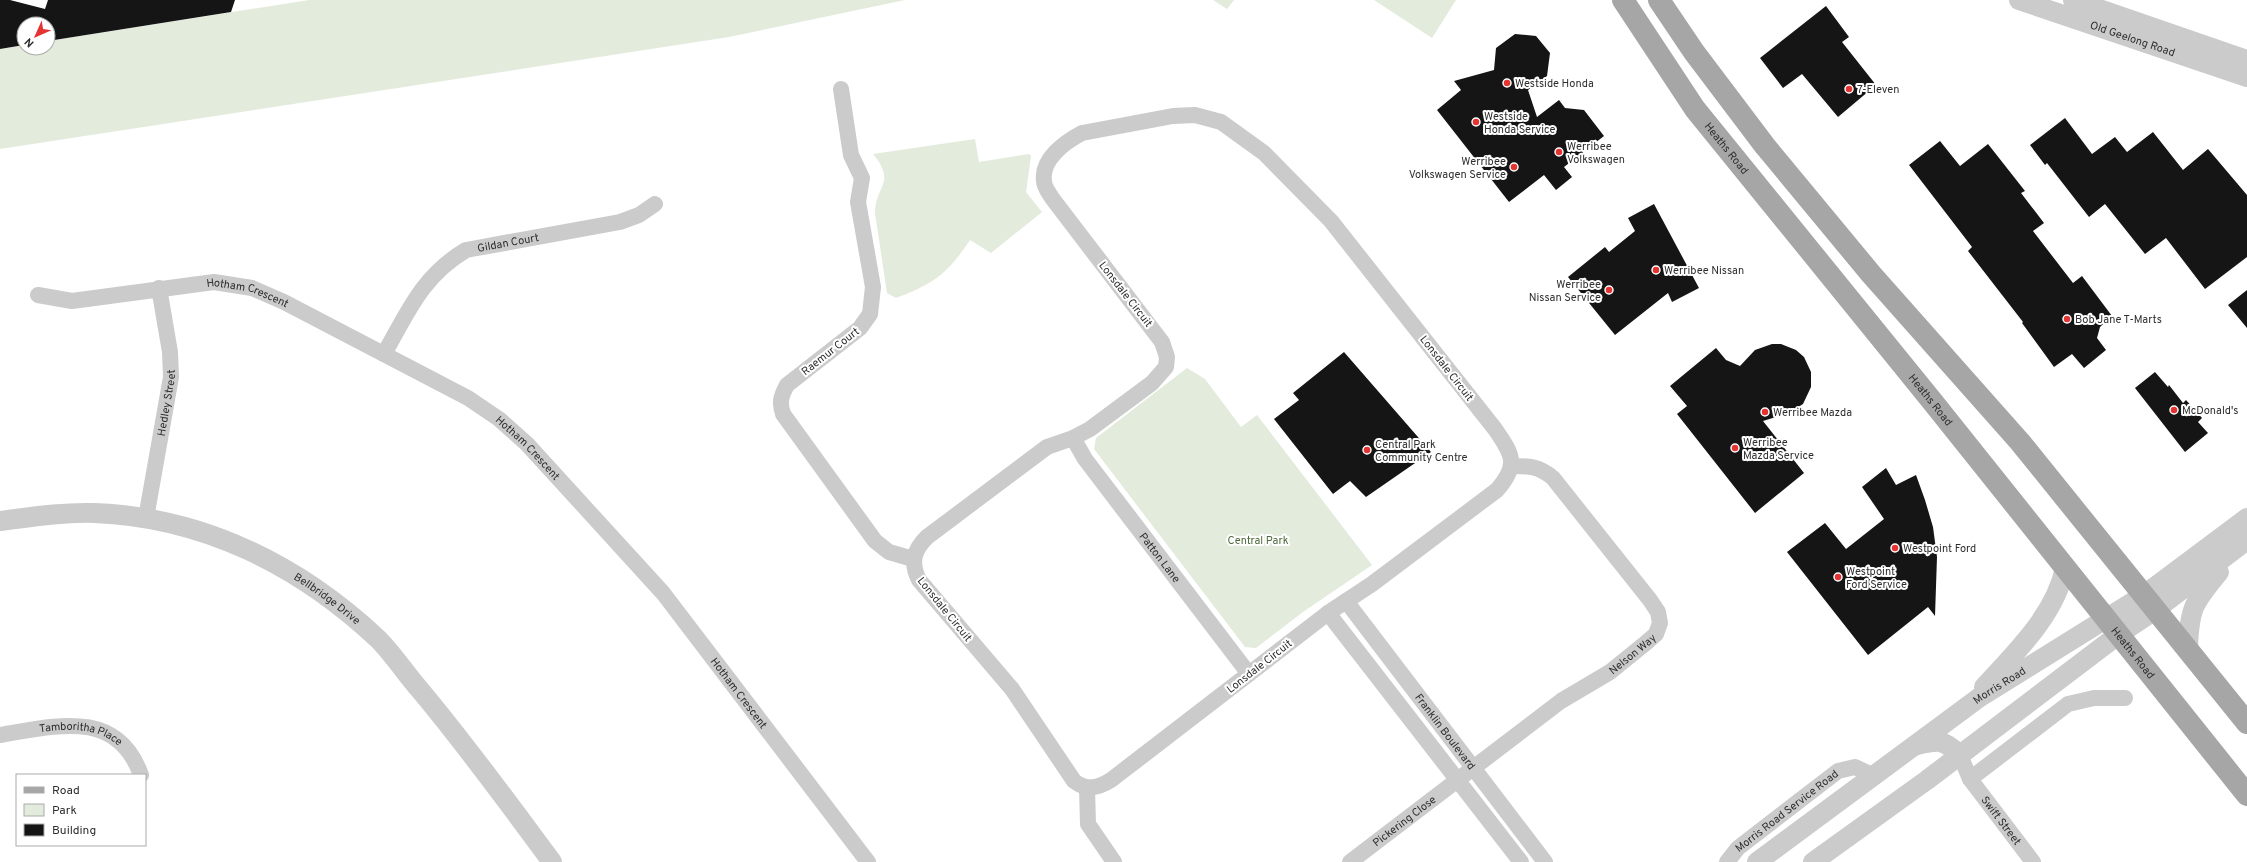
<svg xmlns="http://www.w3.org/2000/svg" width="2247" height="862" font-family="Overpass,sans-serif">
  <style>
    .green { fill: #e3ebdc }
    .building { fill: #151515 }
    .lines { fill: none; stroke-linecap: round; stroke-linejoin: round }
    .minor { stroke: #cbcbcb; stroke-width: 16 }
    .tertiary { stroke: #cbcbcb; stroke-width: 20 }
    .primary { stroke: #a6a6a6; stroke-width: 22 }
    .poi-dot { fill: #e33433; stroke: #fff; stroke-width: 1.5 }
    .labels { text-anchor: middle; stroke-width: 4; stroke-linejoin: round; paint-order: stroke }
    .street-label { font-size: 11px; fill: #2e2e2e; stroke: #fff }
    .poi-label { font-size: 11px; fill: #2e2e2e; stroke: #fff; text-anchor: start }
    .park-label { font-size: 11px; fill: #4e693c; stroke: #fff }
  </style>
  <rect width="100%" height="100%" fill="#fff"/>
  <path class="green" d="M309,0H905L729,37L0,149V49L24,45V48H48V41Z
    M1213,0H1234L1227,9Z
    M1374,0H1456L1432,38Z
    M975,139L979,162L1029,154L1031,156L1026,192L1042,212L991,253L970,240C948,273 934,284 896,298L887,293L875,213C875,186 897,183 873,154Z
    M1187,368L1205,379L1241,427L1257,415L1372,565L1303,612L1256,648L1245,647L1094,449L1096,438Z"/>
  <path class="building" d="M0,0H10L45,9L48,0H235L231,12L48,41V24H24V45L0,49Z
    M1826,6L1849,37L1842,42L1876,85L1838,117L1802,74L1783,88L1760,58Z
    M1515,34L1536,36L1550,53L1547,76L1528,90L1537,117L1559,100L1565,108L1584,110L1604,136L1564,167L1572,177L1556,190L1544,175L1509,202L1437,110L1461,90L1454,81L1494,70L1496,48Z
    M2065,118L2092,154L2115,137L2127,152L2153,132L2183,170L2208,149L2247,195V257L2205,289L2166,238L2145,254L2105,204L2089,217L2047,163L2045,165L2030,145Z
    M1940,141L1960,166L1988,144L2025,191L2021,193L2044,223L2033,231L2073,283L2082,276L2112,316L2100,327L2097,338L2106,350L2084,368L2072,354L2054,367L2022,323L2023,322L1968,251L1972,247L1909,165Z
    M1654,204L1699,288L1672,302L1668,293L1615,335L1568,277L1605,247L1609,252L1635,231L1628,218Z
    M2247,290V328L2228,305Z
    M1772,344H1781L1796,350L1804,357L1811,372V387L1803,404L1789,413L1763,421L1804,473L1755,513L1677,414L1687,406L1670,386L1716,348L1726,360L1740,366L1755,350Z
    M1344,352L1431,452L1366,497L1350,481L1333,494L1274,419L1299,400L1293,393Z
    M2155,372L2168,387L2169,385L2183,403L2186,400L2202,418L2198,422L2208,433L2185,452L2135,388Z
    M1886,468L1896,485L1916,475L1925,500L1933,527L1937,557L1935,616L1928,607L1868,655L1787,552L1825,523L1846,549L1884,519L1862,487Z"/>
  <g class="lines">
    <g class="minor">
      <path d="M841,89L851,155L862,178L858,202L873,287L870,314L860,328L787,385C781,396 779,402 783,414L875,541L889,552L913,559"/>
      <path d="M1195,115L1221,122L1264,153L1331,221L1495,429C1513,455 1519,465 1497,490L1372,584L1328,613L1111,780C1098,788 1087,791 1074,781L1012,689L919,580C910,562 914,550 927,537L1047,447L1073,438L1090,429L1152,383L1166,367L1167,357L1162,342L1052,198C1049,193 1044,187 1044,181C1041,159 1065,142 1082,133L1173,116Z"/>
      <path id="s1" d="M38,295L72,301L214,282L252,288L284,302L468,398L499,419L527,444L663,593L868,862"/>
      <path id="s2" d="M384,354C408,312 422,276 466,250L620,222L639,215L655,204"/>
      <path id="s3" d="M1073,438L1085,459L1249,674"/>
      <path id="s4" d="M146,518L171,377L170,352L159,288"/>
      <path id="s5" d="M1346,601L1545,862"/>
      <path d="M1328,613L1521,862"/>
      <path id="s6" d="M0,735C55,726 117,708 141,775"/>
      <path id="s7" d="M1960,755L1970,779L2033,862"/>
      <path d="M1970,779L2068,704L2094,698H2125"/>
      <path d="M1087,788L1088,824L1114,862"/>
      <path id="s8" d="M1350,862L1561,701L1610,672L1647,642L1656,634L1660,623L1658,612L1650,600L1553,478C1539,466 1529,466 1512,466"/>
      <path id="s9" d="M1727,862L1738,848L1838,771L1855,767L1874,776"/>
    </g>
    <g class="tertiary">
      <path id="s10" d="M2019,0L2247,77"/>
      <path d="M2073,0L2247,60"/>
      <path id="s11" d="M0,521C31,517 62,512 94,513C203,517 299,565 378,639C393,654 406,674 420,690C467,746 509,804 552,862"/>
      <path d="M2188,650C2189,609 2193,603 2219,572"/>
      <path d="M1984,687C2016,652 2055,615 2065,568"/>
      <path d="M1917,745C1939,740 1943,739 1960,755"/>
      <path id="s12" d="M1757,862L1980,697L2144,595L2247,518"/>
      <path d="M1813,862L1927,780L2118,635L2155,610L2247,540"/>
    </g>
    <g class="primary">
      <path id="s13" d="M1623,0L1695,109L1932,401L2247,795"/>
      <path d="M1659,0L1694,52L1765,146L1871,274L2020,442L2247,723"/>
    </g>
  </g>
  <g class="poi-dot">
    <circle cx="1507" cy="83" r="4"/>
    <circle cx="1849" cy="89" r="4"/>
    <circle cx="1476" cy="122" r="4"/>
    <circle cx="1559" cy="152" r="4"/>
    <circle cx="1514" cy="167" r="4"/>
    <circle cx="1656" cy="270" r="4"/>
    <circle cx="1609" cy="290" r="4"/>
    <circle cx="2067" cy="319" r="4"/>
    <circle cx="2174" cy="410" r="4"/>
    <circle cx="1765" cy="412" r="4"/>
    <circle cx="1735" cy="448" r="4"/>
    <circle cx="1367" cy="450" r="4"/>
    <circle cx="1895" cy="548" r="4"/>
    <circle cx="1838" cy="577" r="4"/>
  </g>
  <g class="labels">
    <g class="street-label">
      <text dy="4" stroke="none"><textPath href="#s10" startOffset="120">Old Geelong Road</textPath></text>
      <text dy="4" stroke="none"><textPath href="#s13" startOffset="181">Heaths Road</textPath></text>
      <text dy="4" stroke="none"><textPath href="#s2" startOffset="177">Gildan Court</textPath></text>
      <text transform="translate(1126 294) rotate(52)" y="4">Lonsdale Circuit</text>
      <text dy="4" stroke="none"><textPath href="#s1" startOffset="213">Hotham Crescent</textPath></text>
      <text transform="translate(830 351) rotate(-38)" y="4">Raemur Court</text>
      <text transform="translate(1447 368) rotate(52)" y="4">Lonsdale Circuit</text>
      <text dy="4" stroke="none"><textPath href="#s13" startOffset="505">Heaths Road</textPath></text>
      <text dy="4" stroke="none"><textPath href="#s4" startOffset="117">Hedley Street</textPath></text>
      <text dy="4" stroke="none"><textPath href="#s1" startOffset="537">Hotham Crescent</textPath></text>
      <text dy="4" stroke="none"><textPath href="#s3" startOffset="148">Patton Lane</textPath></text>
      <text dy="4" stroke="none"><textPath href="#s11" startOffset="347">Bellbridge Drive</textPath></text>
      <text transform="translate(945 609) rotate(51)" y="4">Lonsdale Circuit</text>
      <text dy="4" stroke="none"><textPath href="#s8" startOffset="351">Nelson Way</textPath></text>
      <text dy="4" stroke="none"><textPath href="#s13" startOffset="829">Heaths Road</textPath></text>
      <text transform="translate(1259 666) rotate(-38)" y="4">Lonsdale Circuit</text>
      <text dy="4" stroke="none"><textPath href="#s12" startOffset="300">Morris Road</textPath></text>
      <text dy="4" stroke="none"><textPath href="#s1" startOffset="861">Hotham Crescent</textPath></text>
      <text dy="4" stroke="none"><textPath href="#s5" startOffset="164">Franklin Boulevard</textPath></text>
      <text dy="4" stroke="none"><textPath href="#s6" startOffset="83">Tamboritha Place</textPath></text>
      <text dy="4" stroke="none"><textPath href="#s9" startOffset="79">Morris Road Service Road</textPath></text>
      <text dy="4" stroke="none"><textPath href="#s8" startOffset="68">Pickering Close</textPath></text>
      <text dy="4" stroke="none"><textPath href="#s7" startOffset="78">Swift Street</textPath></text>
    </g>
    <g class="poi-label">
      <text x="1515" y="87">Westside Honda</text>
      <text x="1857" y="93">7-Eleven</text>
      <text x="1484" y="120">Westside<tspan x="1484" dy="13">Honda Service</tspan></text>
      <text x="1567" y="150">Werribee<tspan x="1567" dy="13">Volkswagen</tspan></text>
      <text x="1506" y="165" text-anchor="end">Werribee<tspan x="1506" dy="13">Volkswagen Service</tspan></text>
      <text x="1664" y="274">Werribee Nissan</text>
      <text x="1601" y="288" text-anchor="end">Werribee<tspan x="1601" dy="13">Nissan Service</tspan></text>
      <text x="2075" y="323">Bob Jane T-Marts</text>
      <text x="2182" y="414">McDonald's</text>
      <text x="1773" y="416">Werribee Mazda</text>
      <text x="1743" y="446">Werribee<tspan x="1743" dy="13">Mazda Service</tspan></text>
      <text x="1375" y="448">Central Park<tspan x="1375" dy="13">Community Centre</tspan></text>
      <text x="1903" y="552">Westpoint Ford</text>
      <text x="1846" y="575">Westpoint<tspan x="1846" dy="13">Ford Service</tspan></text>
    </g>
    <g class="park-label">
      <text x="1258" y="544">Central Park</text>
    </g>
  </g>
  <rect x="16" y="774" width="130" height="72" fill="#ffffff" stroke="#ababab"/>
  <rect x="24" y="787" width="20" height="6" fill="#a6a6a6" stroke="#ababab"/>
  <text x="52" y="794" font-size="12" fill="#2e2e2e">Road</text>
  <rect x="24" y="804" width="20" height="12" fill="#e3ebdc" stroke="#ababab"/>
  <text x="52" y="814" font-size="12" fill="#2e2e2e">Park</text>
  <rect x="24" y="824" width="20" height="12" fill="#151515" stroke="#ababab"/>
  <text x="52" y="834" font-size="12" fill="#2e2e2e">Building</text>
  <g transform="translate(36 36) rotate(225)"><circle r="19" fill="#ffffff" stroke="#ababab"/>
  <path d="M0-3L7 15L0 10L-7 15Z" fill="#e33433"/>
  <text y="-6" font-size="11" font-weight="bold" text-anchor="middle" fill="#2e2e2e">N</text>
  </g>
</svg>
